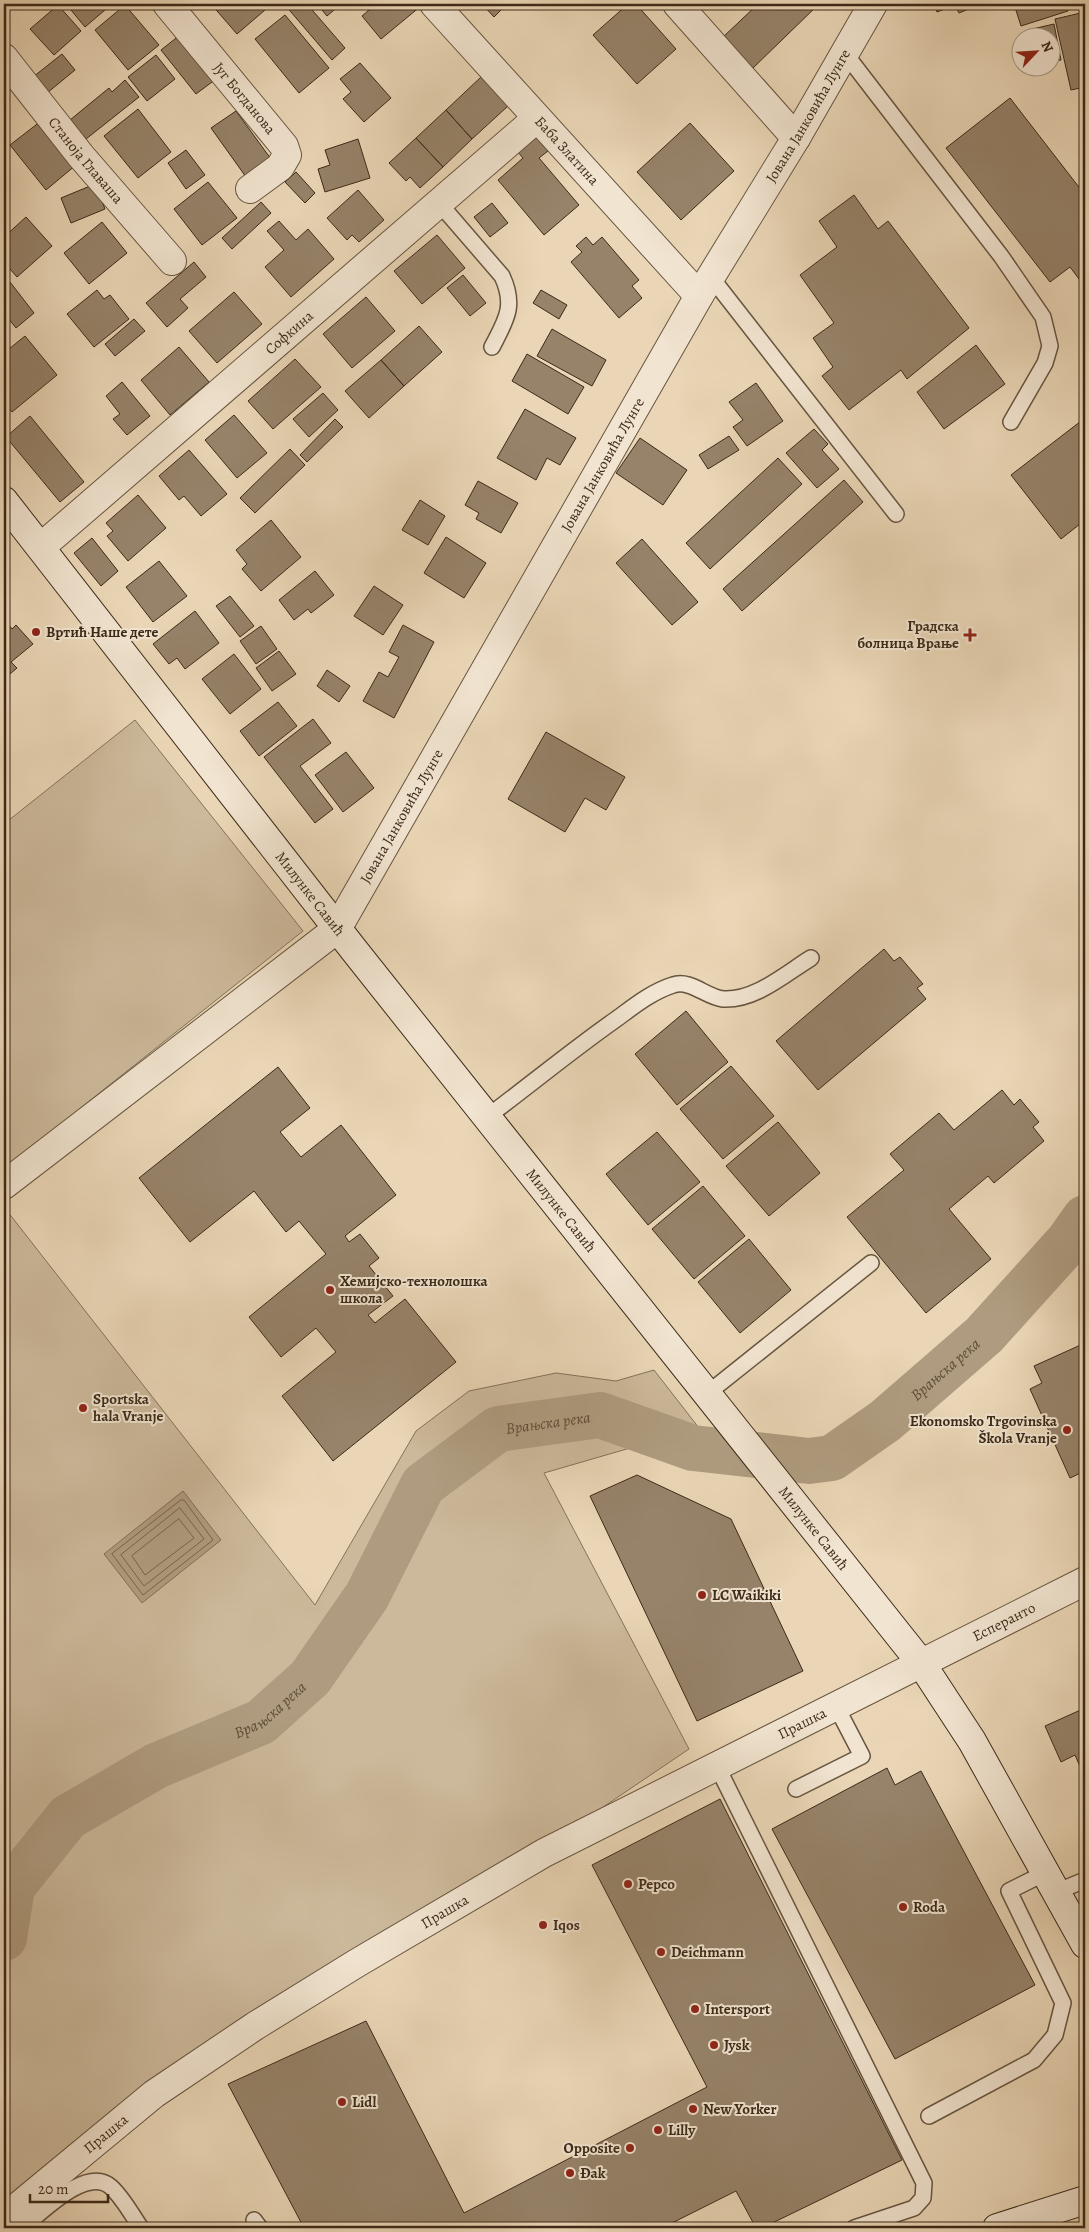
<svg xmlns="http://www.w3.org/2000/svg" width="1089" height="2232" font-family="Alegreya,serif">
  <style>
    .green { fill: #ccb99b; stroke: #84725a }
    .water { fill: #af9c80; stroke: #816e56 }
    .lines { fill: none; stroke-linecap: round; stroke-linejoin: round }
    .shore { stroke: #76634c; stroke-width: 1 }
    .river { stroke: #af9c80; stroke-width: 46 }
    .building { fill: #96836a; stroke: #3c2a18 }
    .lane-casing { stroke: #685540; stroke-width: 18 }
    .street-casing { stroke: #685540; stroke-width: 30 }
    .secondary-casing { stroke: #3c2a18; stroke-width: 30 }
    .lane { stroke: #f1e4d0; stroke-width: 15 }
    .street { stroke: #f1e4d0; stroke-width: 28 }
    .secondary { stroke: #f1e4d0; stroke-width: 28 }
    .poi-dot { fill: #8f2418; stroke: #f1e4d0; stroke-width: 2 }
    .labels { text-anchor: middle; stroke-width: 4; stroke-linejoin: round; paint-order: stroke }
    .street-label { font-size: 15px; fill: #3c2a18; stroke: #f1e4d0 }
    .poi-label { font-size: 15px; font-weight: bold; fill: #3c2a18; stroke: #f1e4d0; text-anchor: start }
    .water-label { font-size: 16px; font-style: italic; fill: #5e4c37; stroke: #f1e4d0 }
  </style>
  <rect width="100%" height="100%" fill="#ead6b6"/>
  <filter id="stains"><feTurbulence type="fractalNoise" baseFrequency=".004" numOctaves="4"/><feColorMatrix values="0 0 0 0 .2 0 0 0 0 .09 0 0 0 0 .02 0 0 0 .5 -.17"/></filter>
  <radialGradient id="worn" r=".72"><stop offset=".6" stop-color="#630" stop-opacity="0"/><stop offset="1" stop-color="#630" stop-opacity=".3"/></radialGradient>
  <path class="green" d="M135,720L303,931L4,1169V824Z
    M4,1207L315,1605L416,1431L469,1391L556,1373L616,1381L654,1370L699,1428L544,1473L689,1749L99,2148L4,2225Z"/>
  <path class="water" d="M183,1491L221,1540L142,1603L104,1554Z"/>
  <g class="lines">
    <path class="shore" d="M181,1500H184L213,1540L143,1595L112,1554Z
      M180,1508L204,1539L144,1586L121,1555Z
      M179,1519L194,1538L145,1575L132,1556Z"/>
    <path class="river" id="s1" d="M4,1938L12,1887L68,1817L156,1766L261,1722L310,1678L367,1596L423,1485L498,1429L600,1415L693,1448L809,1461L832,1458L885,1421L984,1335L1068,1242L1085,1218"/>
  </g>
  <path class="building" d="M66,4H112L85,27Z
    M211,4H260L265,10L237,34Z
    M307,4L345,48L332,60L285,5Z
    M317,4H341L327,16Z
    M374,4H419L421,6L381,39L362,16L375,5Z
    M482,4H507L494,17Z
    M628,4H636L676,49L637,84L593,35Z
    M758,4H819L752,69L722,38Z
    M934,4H981L959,13L955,5L937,12Z
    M1014,4H1066L1068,11L1021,26Z
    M58,5L81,31L54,55L30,29Z
    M125,5L159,45L128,70L95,30Z
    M1085,12V43L1081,44L1085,63V87L1071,90L1055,19Z
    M285,15L329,68L299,93L255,39Z
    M1054,24L1061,60L1052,62V38H1030L1028,30Z
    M180,35L216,79L196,94L161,50Z
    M62,54L75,70L47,93L33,77Z
    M156,55L175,79L147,101L128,77Z
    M360,63L391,98L364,122L343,99L351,92L340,79Z
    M481,77L508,106L472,139L446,110Z
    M125,80L139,97L86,139L70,120L109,88L112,92Z
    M1010,98L1085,195V287L1070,267L1050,282L946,148Z
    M138,109L171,152L138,178L104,136Z
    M446,110L472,139L443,167L416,138Z
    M236,111L271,159L246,177L211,128Z
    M41,121L76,165L46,190L10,145Z
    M690,123L734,171L681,220L637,172Z
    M535,136L548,151L539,158L579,205L544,235L498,180L523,158L517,151Z
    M416,138L443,167L420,188L410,177L406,181L389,163Z
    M358,139L370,178L325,192L318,169L330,165L325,150Z
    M186,150L205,175L186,189L168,163Z
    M296,172L315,193L305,203L285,182Z
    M208,182L237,218L202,245L174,209Z
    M95,184L105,209L71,223L61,198Z
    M358,190L384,220L359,242L352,235L347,240L327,218Z
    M854,195L878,229L888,221L969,328L907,379L901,370L849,410L822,376L833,367L813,338L834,323L800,275L837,247L819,221Z
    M261,202L271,213L232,249L222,238Z
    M492,203L508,223L490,237L474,217Z
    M26,217L52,246L17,277L4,262V237Z
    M279,221L296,240L308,229L334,259L291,297L265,267L284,250L267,231Z
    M102,222L127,253L89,284L64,253Z
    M437,235L465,268L422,304L394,271Z
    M586,237L593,245L602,237L639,280L632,286L642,298L619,318L571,262L582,252L576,246Z
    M194,262L206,277L180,299L188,308L167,327L146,303Z
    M463,275L486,303L470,316L447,288Z
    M10,282L34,313L16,328L4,313V287Z
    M97,290L104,299L110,295L129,319L94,347L67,314Z
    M541,290L567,305L559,319L533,303Z
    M234,292L262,324L217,363L189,331Z
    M366,297L395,331L352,368L323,334Z
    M134,319L145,331L115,356L105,344Z
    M419,326L442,352L404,386L381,360Z
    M552,329L606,360L592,386L537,356Z
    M25,336L57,375L12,412L4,402V353Z
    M976,345L1005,384L944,429L917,392Z
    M179,347L209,382L170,415L141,380Z
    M527,354L584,387L568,414L512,381Z
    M295,359L321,387L273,429L248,401Z
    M381,360L404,386L369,418L345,391Z
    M122,382L150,416L127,435L113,419L120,414L106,396Z
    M756,383L783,421L747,446L733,427L743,420L729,402Z
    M323,393L338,410L309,437L293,419Z
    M525,409L576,438L560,465L547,458L536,480L497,458Z
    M234,415L267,453L237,478L205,440Z
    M30,416L84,482L60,502L6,437Z
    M1085,418V520L1061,539L1011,475Z
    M335,419L343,427L307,462L300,455Z
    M814,429L828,444L822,450L839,469L817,488L786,453Z
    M729,436L739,450L708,469L699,455Z
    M640,438L687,470L663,505L616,473Z
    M290,449L305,465L255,513L240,498Z
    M189,450L227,494L201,516L184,496L179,500L159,476Z
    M778,458L802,484L710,569L686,543Z
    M844,480L863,502L742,611L723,589Z
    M478,481L518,503L501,533L476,519L479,513L465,505Z
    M138,495L166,528L128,561L107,536L113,531L106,523Z
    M420,500L445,516L428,545L402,530Z
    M271,520L301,557L261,591L242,569L247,564L236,550Z
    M446,537L486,563L464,598L424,573Z
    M92,538L118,571L101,586L74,553Z
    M642,539L698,602L672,625L616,563Z
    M159,561L187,596L153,622L126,587Z
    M315,571L334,595L311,613L308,609L294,620L279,600Z
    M374,586L403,605L383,635L354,616Z
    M230,596L254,626L240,637L216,606Z
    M195,611L219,643L185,669L177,658L169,664L153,644Z
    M4,619L12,629L16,625L33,644L11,662L17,668L4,679Z
    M403,625L434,642L394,718L363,701L379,672L388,677L399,657L389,652Z
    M261,626L277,649L256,664L240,641Z
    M279,651L296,674L272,691L256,668Z
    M234,654L261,689L230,714L202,679Z
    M327,670L350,686L339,702L317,686Z
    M278,702L297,726L259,756L240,731Z
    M313,719L331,743L300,766L333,809L315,823L264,757Z
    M546,732L625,777L606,810L585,798L565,832L508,799Z
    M346,752L374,788L343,812L315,775Z
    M884,949L894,961L900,957L923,984L917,988L926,999L818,1090L776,1041Z
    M686,1011L728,1062L677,1105L635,1054Z
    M731,1066L774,1116L723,1159L680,1109Z
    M278,1067L310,1108L280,1132L301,1157L341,1125L396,1195L345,1236L349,1242L360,1234L379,1258L369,1266L393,1296L368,1315L375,1323L405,1299L456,1362L333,1461L282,1396L336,1352L316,1328L281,1357L249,1317L326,1254L299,1221L286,1232L254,1191L190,1242L139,1178Z
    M1002,1090L1014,1105L1020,1099L1039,1122L1033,1127L1044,1141L994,1183L988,1176L949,1209L991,1259L926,1313L847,1217L904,1170L890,1154L939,1113L954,1130Z
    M778,1122L820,1173L769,1216L726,1166Z
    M657,1132L700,1182L648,1225L606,1174Z
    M703,1186L745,1236L694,1279L652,1229Z
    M749,1239L791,1290L740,1333L698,1282Z
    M1085,1343V1471L1070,1478L1030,1389L1042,1383L1034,1366Z
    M637,1475L731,1519L803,1671L697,1721L590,1496Z
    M1085,1708V1778L1075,1755L1061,1762L1045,1726Z
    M887,1768L895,1785L921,1771L1035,1985L895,2059L772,1829Z
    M720,1799L902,2160L762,2228H756L736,2191L662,2228H304L228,2084L366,2021L464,2213L707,2087L592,1865Z"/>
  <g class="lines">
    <g class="lane-casing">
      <path id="lane" d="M844,52L1001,256L1043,317L1050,346L1045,363L1011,422
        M439,203L502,276C516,306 506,320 492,347
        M711,277L896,514
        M487,1117C530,1085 571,1051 615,1020C633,1007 651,992 673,985C690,979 706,997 723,999C755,1001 785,974 811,958
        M708,1393L871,1263
        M717,1766L924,2183L923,2198L914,2208L854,2228
        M796,1789L862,1756L836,1706
        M1056,1892L1085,1880
        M929,2116L1034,2060L1055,2035L1063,2003L1009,1891L1045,1873
        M254,2220L260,2228
        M22,2228C41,2213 87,2165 111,2187C123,2198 132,2215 141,2228"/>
    </g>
    <g class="street-casing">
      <g id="street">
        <path id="s2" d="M167,4L284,146L287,155L280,167L250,189"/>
        <path id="s3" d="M434,4L699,296"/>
        <path d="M677,4L796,138"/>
        <path id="s4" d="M4,58L81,156L172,261"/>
        <path id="s5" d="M41,547L536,119"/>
        <path id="s6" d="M4,1185L337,929L699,296L796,138L873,4"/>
        <path id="s7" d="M4,2218L154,2094L255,2026L357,1963L544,1853L1085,1581"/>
      </g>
    </g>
    <g class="secondary-casing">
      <g id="secondary">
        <path id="s8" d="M4,501L354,950L921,1663L972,1741L1085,1944"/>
        <path d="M997,2228L1085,2200"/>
      </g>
    </g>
    <use href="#lane" class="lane"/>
    <use href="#street" class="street"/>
    <use href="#secondary" class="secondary"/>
  </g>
  <g class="poi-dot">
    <circle cx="36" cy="632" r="5"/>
    <path d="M967.5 627.5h5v5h5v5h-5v5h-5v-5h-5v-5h5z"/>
    <circle cx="330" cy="1290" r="5"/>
    <circle cx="83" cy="1408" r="5"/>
    <circle cx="1067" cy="1430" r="5"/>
    <circle cx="702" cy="1595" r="5"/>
    <circle cx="628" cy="1884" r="5"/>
    <circle cx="903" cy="1907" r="5"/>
    <circle cx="543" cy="1925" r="5"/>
    <circle cx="661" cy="1952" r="5"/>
    <circle cx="695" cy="2009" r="5"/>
    <circle cx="714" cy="2045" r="5"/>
    <circle cx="342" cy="2102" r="5"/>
    <circle cx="693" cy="2109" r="5"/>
    <circle cx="658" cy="2130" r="5"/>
    <circle cx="630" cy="2148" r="5"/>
    <circle cx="570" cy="2173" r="5"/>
  </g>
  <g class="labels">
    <g class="street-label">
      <text dy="5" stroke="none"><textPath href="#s2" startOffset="122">Југ Богданова</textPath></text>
      <text dy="5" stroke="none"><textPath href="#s6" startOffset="1360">Јована Јанковића Лунге</textPath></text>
      <text dy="5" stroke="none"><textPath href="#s3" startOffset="198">Баба Златина</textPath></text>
      <text dy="5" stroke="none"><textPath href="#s4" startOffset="131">Станоја Главаша</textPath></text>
      <text dy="5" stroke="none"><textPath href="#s5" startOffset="328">Софкина</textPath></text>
      <text dy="5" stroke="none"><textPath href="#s6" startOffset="955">Јована Јанковића Лунге</textPath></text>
      <text dy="5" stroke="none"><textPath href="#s6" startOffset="550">Јована Јанковића Лунге</textPath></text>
      <text dy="5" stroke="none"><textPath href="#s8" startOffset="498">Милунке Савић</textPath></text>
      <text dy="5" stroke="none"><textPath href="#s8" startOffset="902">Милунке Савић</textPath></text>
      <text dy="5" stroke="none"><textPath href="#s8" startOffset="1308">Милунке Савић</textPath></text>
      <text dy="5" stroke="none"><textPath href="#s7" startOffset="1168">Есперанто</textPath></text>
      <text dy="5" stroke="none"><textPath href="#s7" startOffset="942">Прашка</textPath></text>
      <text dy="5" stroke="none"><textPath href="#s7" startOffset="538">Прашка</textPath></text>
      <text dy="5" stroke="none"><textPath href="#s7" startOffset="132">Прашка</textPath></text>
    </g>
    <g class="poi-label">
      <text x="959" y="631" text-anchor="end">Градска<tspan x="959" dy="17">болница Врање</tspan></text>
      <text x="46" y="637">Вртић Наше дете</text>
      <text x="340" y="1286">Хемијско-технолошка<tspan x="340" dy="17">школа</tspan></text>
      <text x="93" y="1404">Sportska<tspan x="93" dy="17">hala Vranje</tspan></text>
      <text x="1057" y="1426" text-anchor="end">Ekonomsko Trgovinska<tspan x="1057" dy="17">Škola Vranje</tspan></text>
      <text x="712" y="1600">LC Waikiki</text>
      <text x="638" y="1889">Pepco</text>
      <text x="913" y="1912">Roda</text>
      <text x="553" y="1930">Iqos</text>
      <text x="671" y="1957">Deichmann</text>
      <text x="705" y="2014">Intersport</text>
      <text x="724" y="2050">Jysk</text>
      <text x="352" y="2107">Lidl</text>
      <text x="703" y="2114">New Yorker</text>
      <text x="668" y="2135">Lilly</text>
      <text x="620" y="2153" text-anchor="end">Opposite</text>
      <text x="580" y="2178">Đak</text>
    </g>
    <g class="water-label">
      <text dy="6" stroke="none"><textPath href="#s1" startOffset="1226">Врањска река</textPath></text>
      <text dy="6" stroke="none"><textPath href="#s1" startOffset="791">Врањска река</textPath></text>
      <text dy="6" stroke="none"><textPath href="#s1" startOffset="371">Врањска река</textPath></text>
    </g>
  </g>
  <rect width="1089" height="2232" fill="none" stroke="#ead6b6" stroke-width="20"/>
  <rect x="5" y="5" width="1079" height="2222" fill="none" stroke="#3c2a18" stroke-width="2.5"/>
  <rect x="10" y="10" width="1069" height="2212" fill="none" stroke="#3c2a18"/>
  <g transform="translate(1036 52) rotate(65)"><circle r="24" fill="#f1e4d0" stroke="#a99a86"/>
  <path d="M0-4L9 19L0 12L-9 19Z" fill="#8f2418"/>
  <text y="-8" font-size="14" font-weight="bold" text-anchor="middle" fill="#3c2a18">N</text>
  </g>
  <path d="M30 2194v8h78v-8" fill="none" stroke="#3c2a18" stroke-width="2.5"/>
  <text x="38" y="2194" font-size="15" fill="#3c2a18" stroke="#f1e4d0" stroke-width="4" paint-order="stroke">20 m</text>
  <rect width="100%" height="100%" filter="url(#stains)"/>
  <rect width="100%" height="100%" fill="url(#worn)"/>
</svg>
